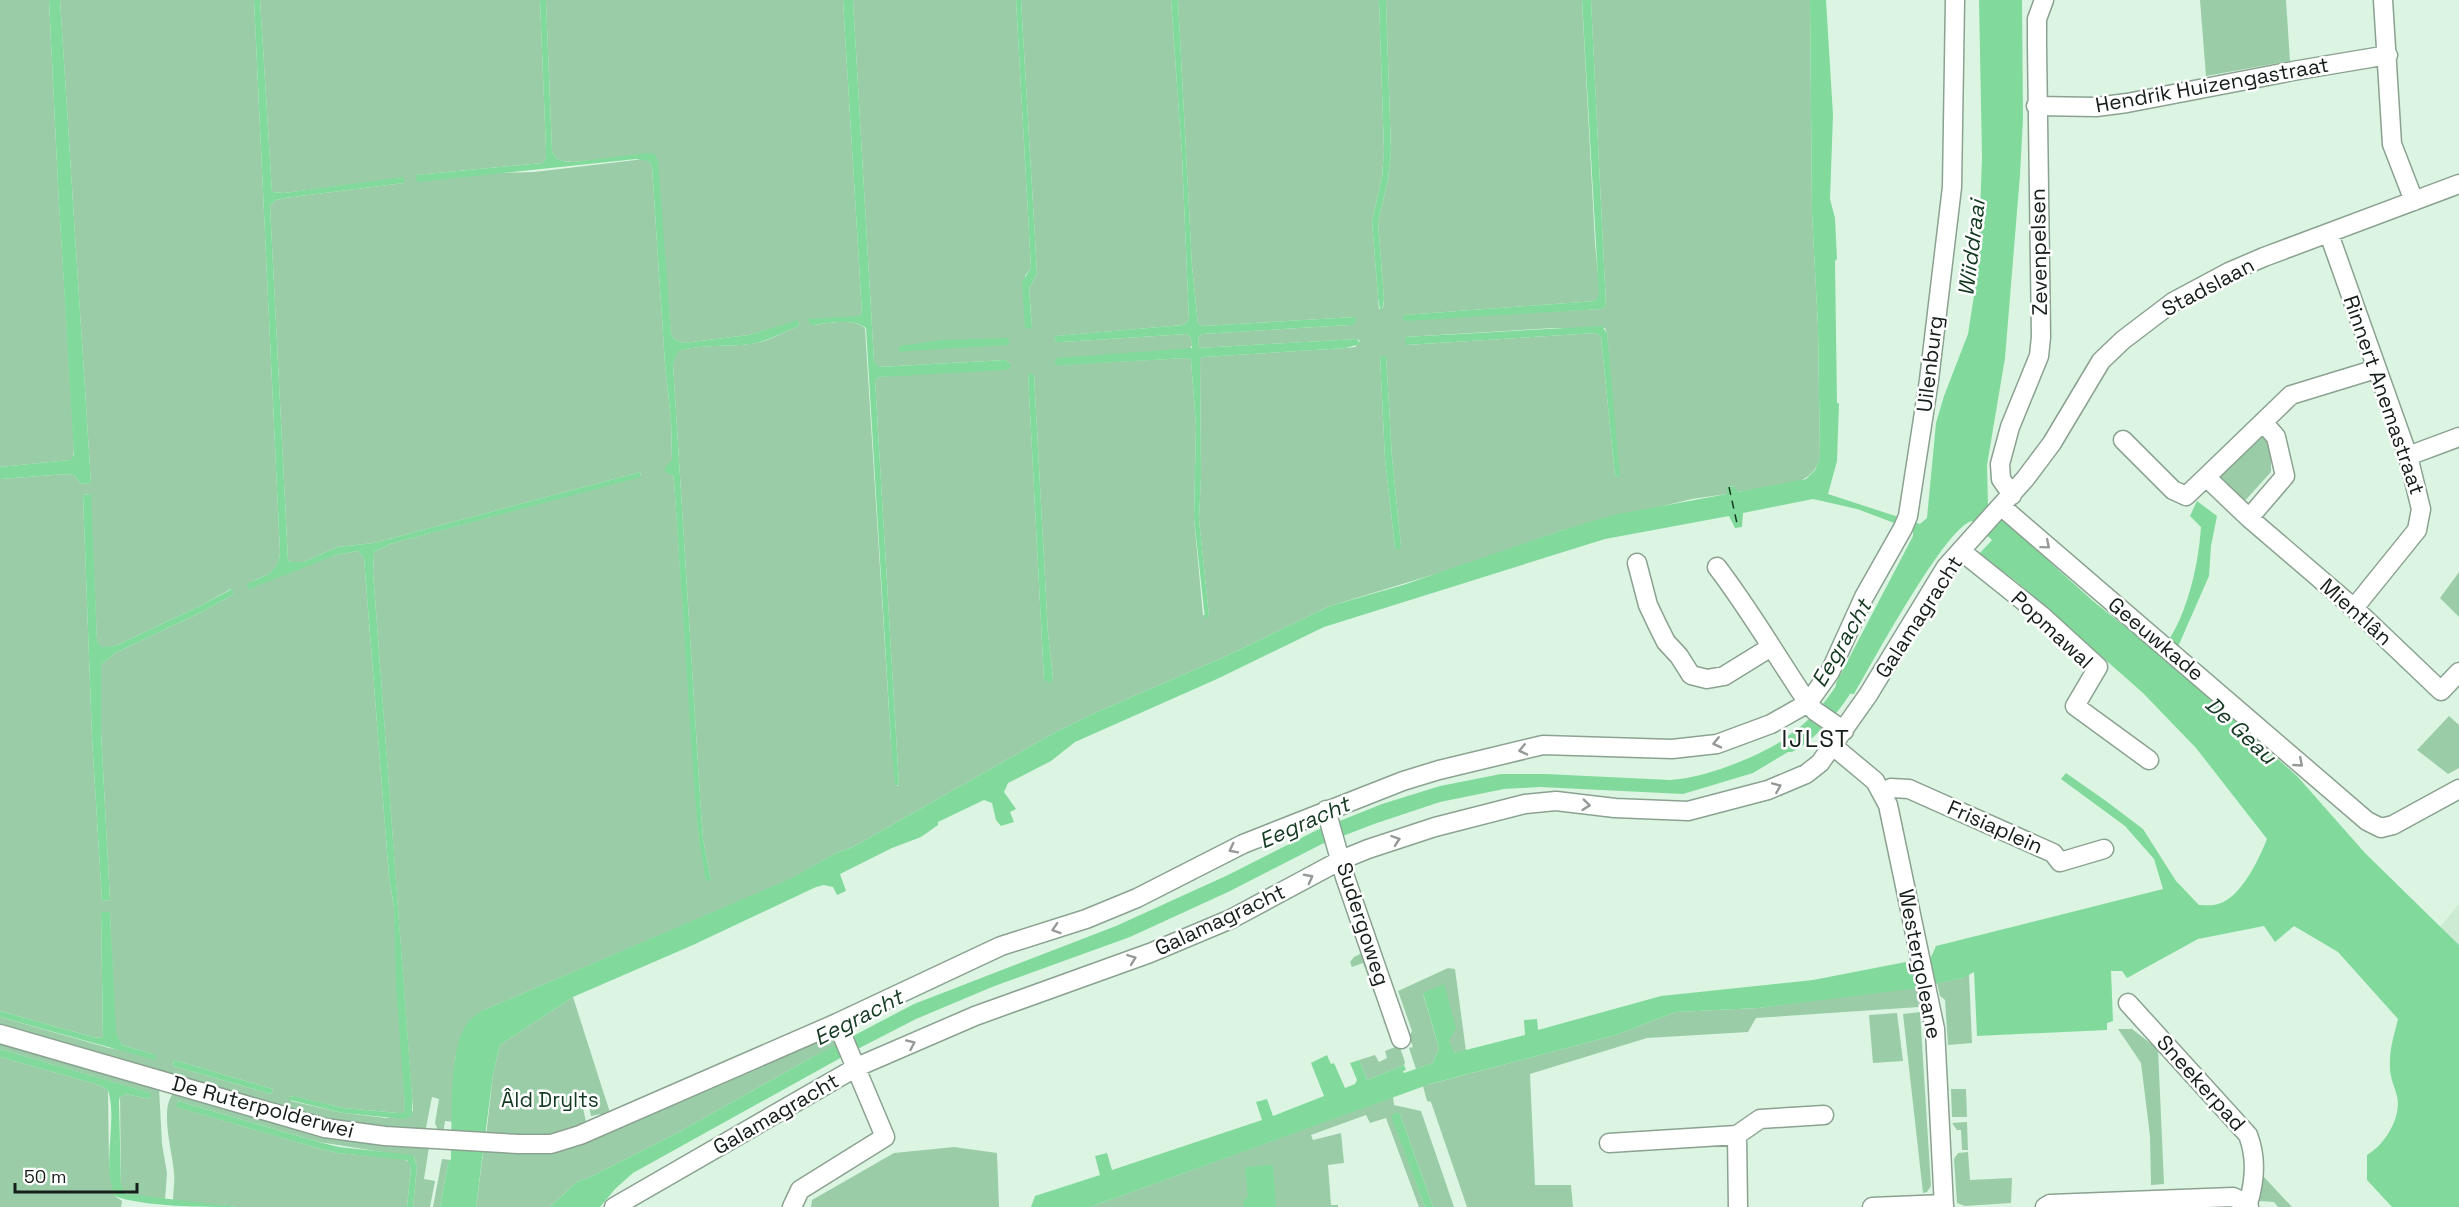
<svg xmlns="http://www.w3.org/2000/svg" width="2459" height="1207" font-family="'Space Grotesk',sans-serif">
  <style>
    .built { fill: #cbebd3 }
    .green { fill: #9acda7; fill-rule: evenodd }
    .water { fill: #81da9c }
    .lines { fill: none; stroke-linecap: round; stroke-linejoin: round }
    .canal { stroke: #81da9c; stroke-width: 16 }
    .ferry { stroke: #143921; stroke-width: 1.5; stroke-dasharray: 8 6; stroke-linecap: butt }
    .minor-casing { stroke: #8ba291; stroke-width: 21 }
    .minor { stroke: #fff; stroke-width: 18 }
    .oneway { stroke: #969a97 }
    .labels { text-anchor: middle; stroke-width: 5; stroke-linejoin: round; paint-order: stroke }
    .street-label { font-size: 21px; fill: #151e18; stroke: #fff }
    .park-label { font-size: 21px; fill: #133920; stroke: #fff }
    .water-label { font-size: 22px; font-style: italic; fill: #143921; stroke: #fff }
    .quarter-label { font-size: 24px; letter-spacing: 1.5px; fill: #151e18; stroke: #fff }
  </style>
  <rect width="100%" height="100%" fill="#dcf5e2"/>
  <path class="built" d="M2459,904V956L2435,933Z"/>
  <path class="green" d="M0,0H49L58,185L74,447L73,458L70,460L0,467Z
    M60,0H254L280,552C278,576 265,574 247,584L336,555L358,551L364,558L389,876L394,908L405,1109L403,1113H398L344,1108L291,1096V1101L343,1113L387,1118L413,1111L373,571L374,552L390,544L641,476L640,472L374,543L338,547L303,562H291L288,560L270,205L276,200L285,198L404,183V178L284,193L272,192L260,0H540L546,150V158L543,163L416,175L534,172L644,159L649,161L652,167L665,364L671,420L672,460L668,472L673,475L674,481L699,841L711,880L703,839L700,796L673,364L677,351C701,344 725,347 749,344C767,343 783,332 799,326L798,321L749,335L683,343L674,339L671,333L654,154L573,162C562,161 557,162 552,151L546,0H843L862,313L859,316L810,325C826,324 853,317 865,328L891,743L897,786L899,785L875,380L880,377L1011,364L1005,360L878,367L874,361L853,0H1016L1031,268L1025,276L1032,328L1029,289L1037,273L1021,0H1171L1182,156L1189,320L1183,325L1056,336L1054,338L1057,342H1063L1187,334L1191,338L1192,345L1190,349L1057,365L1187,358L1191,360L1196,426L1194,518L1203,615L1209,616L1199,519L1201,476L1200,359L1203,357L1346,348L1355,347L1360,341L1357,339L1199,348L1198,338L1202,334L1350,325L1354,317L1203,326L1198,324L1192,266L1178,0H1379L1384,151L1382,177L1372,221L1379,309L1383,308L1384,299L1378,222L1388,180L1391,151L1386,0H1582L1595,243L1600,296L1595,301L1404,315L1506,314L1601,309L1606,306L1591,0H1810L1812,213L1818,327L1820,458C1817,466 1814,472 1807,477C1793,487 1755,489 1737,492L1734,486L1727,487V494L1692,499L1563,530L1465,565L1330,606L1224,657L1097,712L1054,733L853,847L836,853L793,878L484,1010L455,1058L454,1122L445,1121L443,1134L439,1133L435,1123L439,1099L432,1097L425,1133L349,1128L0,1029V1017L109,1048L156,1055L122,1045L115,1033L110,912L101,913L103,1038L93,1037L0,1011V479L67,474L74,475L81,484L91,483ZM1554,328H1605L1607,334L1618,477L1615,476L1601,337L1596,333L1407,345L1405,337ZM1380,356H1386L1392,457L1401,546L1395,548L1385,459ZM1028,374H1034L1048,633L1053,679L1044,680ZM90,494L97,640L101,648L115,646L202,605L231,589L234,594L204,611L115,653L101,665V732L110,900L102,901L92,737L83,495ZM174,1060L273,1089L271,1094L173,1066Z
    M2200,0H2286L2290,61L2206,76Z
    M2263,433L2271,452V472L2242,504L2215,474Z
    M2459,572V617L2440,598Z
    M2449,716L2459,725V768L2448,774L2417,750Z
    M1364,952L1384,1009L1381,1011L1363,963L1352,967L1350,962L1354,957Z
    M1448,968L1455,969L1466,1051L1453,1053L1449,1040L1423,994L1439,1048L1433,1063L1416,1069L1409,1048L1413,1047L1409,1037L1412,1031L1398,991Z
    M1969,973L1972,1043L1948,1045L1945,1000L1940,996L1937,983L1963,978Z
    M1917,987L1919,1007L1756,1018L1748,1032L1647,1038L1530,1074L1535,1185H1571L1573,1207H1467L1431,1102L1427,1101L1423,1086L1616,1035L1676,1012L1758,1008Z
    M573,997L612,1119L602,1121L601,1114L591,1116L586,1090L580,1091L587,1128L576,1127L554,1133L552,1139L486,1137L493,1074L500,1045Z
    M1920,1012L1931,1186L1927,1192L1923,1193L1903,1014Z
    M1897,1013L1903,1061L1873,1063L1869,1015Z
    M1390,1019L1405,1062L1404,1065L1367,1080L1359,1060L1375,1055L1379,1062L1387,1058L1385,1051L1395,1047L1389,1036L1390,1034L1387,1025L1383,1022Z
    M2118,1029H2132L2158,1049L2164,1184L2151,1185L2150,1136L2141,1063Z
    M824,1035L836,1038L839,1044L809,1059L679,1132L586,1179L578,1181L550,1207H476L484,1147L515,1150Z
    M0,1038L159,1088L162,1144L167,1173L165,1200L131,1196L123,1191L121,1186L120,1097L126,1094L149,1099L150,1093L0,1049Z
    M0,1057L99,1085L108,1090L109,1164L115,1196L122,1201L121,1207H0Z
    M1951,1089H1966L1967,1117H1952Z
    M175,1092L429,1147L424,1179L435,1181L430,1207H413L417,1166L414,1157L319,1142L178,1101L177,1107L317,1148L338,1153L404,1159L410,1163L411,1167L407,1207H238L173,1201C173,1192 175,1182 174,1173C173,1153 158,1105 175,1092Z
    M1393,1097L1394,1105L1421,1111L1454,1207H1433L1400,1114L1397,1113L1392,1116L1425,1207H1419L1386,1118L1370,1123L1366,1115L1311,1135L1313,1140L1341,1133L1344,1163L1328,1165L1331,1205H1338V1207H1090Z
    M1967,1122L1968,1150H1962L1961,1130H1957L1952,1123Z
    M954,1147L997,1153L999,1207H811L812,1200L894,1153Z
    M1968,1152L1970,1180L2012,1178L2011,1203L1965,1206L1957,1203L1954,1159L1958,1153Z
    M442,1159L451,1160L448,1164L440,1207H433Z
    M2264,1177L2292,1207H2278L2274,1202L2259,1201V1180Z"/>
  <path class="water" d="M49,0H60L91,483L81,484L74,475L67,474L0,479V467L70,460L74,455L58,185Z
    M254,0H260L272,192L284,193L404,177V183L285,198L276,200L270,205L288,560L291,562H303L338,547L374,543L640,472L641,477L390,544L374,552L373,571L412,1095V1116L404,1119L343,1113L290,1100V1097L293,1096L344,1108L398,1113H403L405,1109L396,985L394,908L389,876L364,558L358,551L336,555L249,589L246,584C265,575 278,575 280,552Z
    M540,0H546L552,151C557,162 562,161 573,162L647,153L654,154L658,160L671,333L674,339L683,343L749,335L798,320L799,326C783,332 767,342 750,344C725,347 701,344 678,351L673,364L700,796L703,839L711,880L706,881L699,841L695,797L674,481L673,475L665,472V468L672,460L671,420L665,364L652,167L649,161L636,159L417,182L416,175L543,163L546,158V150Z
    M843,0H853L874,361L879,367L1005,360L1011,364L1009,369L1005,370L880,377L875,380L899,785H895L891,743L866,328C853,317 826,324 810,325L808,319L859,316L862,313Z
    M1016,0H1021L1037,273L1029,289L1032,328L1025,329L1022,282L1031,268Z
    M1171,0H1178L1179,18L1192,266L1198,324L1203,326L1354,317L1356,319L1355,324L1350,325L1202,334L1198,338L1199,348L1357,339L1360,344L1346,348L1203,357L1200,359L1201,476L1199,519L1209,616L1205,619L1194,518L1196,426L1191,360L1187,358L1064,365H1057L1054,362L1057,358L1192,348L1191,338L1187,334L1063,342H1057L1054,338L1055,336L1183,325L1189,320L1182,156Z
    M1379,0H1386L1391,151L1388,180L1378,222L1384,299L1382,310L1380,309L1378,297L1372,221L1382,177L1384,151Z
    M1582,0H1591L1606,306L1601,309L1405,321L1403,319L1404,315L1595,301L1599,296Z
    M1810,0H1826L1833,115L1830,199L1835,218L1837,259L1835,261L1837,403H1839L1837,461L1828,494L1920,524L1927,518L1936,423L1944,396L1968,334L1978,270L1982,157L1979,0H2022L2023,118L2020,175L2005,358L1987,465L1988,505L2006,522L2010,518L2052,564L2093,601L2159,654C2186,621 2198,569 2201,527L2190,516L2197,501L2217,516L2211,546L2209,576L2177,649L2173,666L2297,776L2365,853L2459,945V1207H2392L2367,1180V1155C2385,1145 2402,1117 2397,1096C2393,1082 2389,1076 2390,1060C2390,1047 2395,1032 2398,1019L2338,952L2294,926L2275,942L2264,926L2198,939L2127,978L2122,971H2111L2113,1021L2107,1023V1030L1977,1036L1974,972L1963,978L1910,989L1758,1008L1676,1012L1616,1035L1430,1084L1090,1207H1031L1035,1196L1100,1175L1095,1156L1107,1153L1112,1170L1262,1120L1256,1102L1267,1099L1273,1116L1324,1096L1311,1063L1327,1055L1331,1064L1334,1063L1345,1088L1355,1084L1357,1080L1350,1063L1359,1060L1367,1080L1404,1065L1406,1070L1403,1071L1404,1073L1433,1063L1439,1048L1423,993L1444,984L1456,1028L1449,1040L1454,1053L1525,1035L1524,1020L1537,1019L1538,1030L1661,996L1813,980L1911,961L1913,966L1931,963V957L1936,946L2163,889L2154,859L2125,826L2061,779L2066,773L2106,801L2143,829L2176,881L2199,905C2205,905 2213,906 2218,904C2241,898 2259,859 2267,839L2196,748L2143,693L2017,582L1979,554L1992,540L1972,521C1946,526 1871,665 1854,694L1842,693L1836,688V683L1913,536V530L1857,509L1813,499L1743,513L1742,527L1735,528L1729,516L1605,539L1324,627L1217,679L1075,742L1051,761L1008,783L1004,792L1016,809L1010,812L1014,822L1001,826L996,820L992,803L984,800L938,822V825L921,837L892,848L840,874L846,891L837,895L833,887L824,885L816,887L693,945L573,997L500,1045L493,1074L476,1207H440L448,1164L451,1159C453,1126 447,1046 469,1021C473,1017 479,1013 484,1010L792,878L836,853L853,847L1054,733L1097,712L1224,657L1330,606L1403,585L1563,530L1613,515L1727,494V487L1734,486L1738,492L1806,479L1815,470L1820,458L1818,327L1812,213Z
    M1602,326L1607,333L1620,476L1618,477L1615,476L1601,337L1596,333L1406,345L1405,337Z
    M1007,338L1010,342L1008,345L908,351L899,352V346L942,340Z
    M1380,356H1386L1392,457L1401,546L1400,550L1395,548L1385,459Z
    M1028,374H1034L1048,633L1053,679L1050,683L1044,680Z
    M91,494L97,640L101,647L115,646L202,605L232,589L234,594L204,611L115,653L101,665V732L110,900L102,901L92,737L83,495Z
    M1803,725L1813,737L1753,773L1683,794L1540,787L1504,789L1440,802L1374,824L1322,844L1228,892L1130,937L992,987L916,1019L844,1056L633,1173L615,1189L600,1207H550L578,1181L586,1179L679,1132L809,1059L914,1004L1116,926L1228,875L1317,830L1382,804L1440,786L1501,774H1546L1670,780C1708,778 1776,751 1803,725Z
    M101,912H110L116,1033L122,1045L156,1055L155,1060L0,1017V1011L93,1037L103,1038Z
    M0,1049L151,1093L149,1099L126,1094L120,1097L119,1101L121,1186L126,1194L238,1207C205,1207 143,1207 115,1196C101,1163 118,1122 108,1090L99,1085L0,1057Z
    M174,1060L273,1089L271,1094L173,1066Z
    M178,1101L319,1142L339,1147L413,1155L417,1166L413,1207H407L411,1167L407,1160L338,1153L317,1148L176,1107Z
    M1397,1112L1400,1114L1433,1207H1425L1391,1116Z
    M1273,1165L1276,1207H1244L1243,1202L1248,1196L1245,1167Z"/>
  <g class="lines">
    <path class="canal" d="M1790,744C1816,728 1837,702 1852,675"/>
    <path class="ferry" d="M1729,487L1738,528"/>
    <g class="minor-casing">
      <path id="minor" d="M2383,0L2392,144L2414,201
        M2036,106L2096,107L2127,103L2293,71L2388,55
        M2329,234L2408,456L2421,509L2417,530L2354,608
        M2123,440L2173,490L2186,496L2206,477L2249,518L2354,608L2441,691L2459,672
        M2408,456L2459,437
        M2206,477L2291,395L2376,369
        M2012,495L2001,479L2000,464L2010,427L2039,356L2041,337L2037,46V19L2044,0
        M2002,507L2367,821L2381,828L2393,825L2459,789
        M2249,518L2285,476L2276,437L2263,422
        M1961,551L2041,615L2098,667L2075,706L2149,760
        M1637,563L1648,605L1657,624L1666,642L1679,656L1691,675L1707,679L1724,676L1771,647
        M1717,567C1750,610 1777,657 1808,703L1815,711L1844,731
        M1833,746L1875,781L1888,805L1935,1029L1944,1207
        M1883,792L1891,788L1909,789L2053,853L2060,862L2104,849
        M1326,810L1345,877L1401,1039
        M2128,1003L2248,1135C2257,1158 2255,1181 2248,1204L2249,1207
        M0,1034L325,1128L385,1136L518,1144H551L580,1135L837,1023L1001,946L1086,919L1137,898L1243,844L1403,781L1439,770L1543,745L1672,749L1717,744L1771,724L1808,703L1830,672L1864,597L1903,528L1908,516L1929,380L1952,187L1955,0
        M1737,1135L1738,1207
        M1609,1143L1737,1135L1760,1119L1824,1115
        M614,1207L857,1067L975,1016L1150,953L1231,919L1341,860L1368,849L1435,827L1525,804L1556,801L1615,808L1688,811L1768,790L1806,774L1820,763L1868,695L1946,567L2025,479L2052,443L2101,361L2123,340L2173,302L2229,272L2264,257L2459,184
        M792,1207L800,1190L885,1137L837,1023
        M1872,1207L1944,1204
        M2045,1207L2050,1204L2233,1197L2248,1204"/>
    </g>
    <use href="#minor" class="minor"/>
  </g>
  <defs><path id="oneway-chevron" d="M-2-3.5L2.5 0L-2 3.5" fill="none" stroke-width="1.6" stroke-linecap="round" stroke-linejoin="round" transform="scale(1.5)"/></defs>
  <g class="oneway">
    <use href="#oneway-chevron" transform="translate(2046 545) rotate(40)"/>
    <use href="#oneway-chevron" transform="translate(1717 743) rotate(167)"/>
    <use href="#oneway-chevron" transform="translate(1523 750) rotate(167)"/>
    <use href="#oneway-chevron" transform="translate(2299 763) rotate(41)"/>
    <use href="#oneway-chevron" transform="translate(1777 787) rotate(-23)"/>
    <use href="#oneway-chevron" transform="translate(1586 805) rotate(6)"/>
    <use href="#oneway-chevron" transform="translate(1396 840) rotate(-19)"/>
    <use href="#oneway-chevron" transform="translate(1233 849) rotate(153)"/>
    <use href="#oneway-chevron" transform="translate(1309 878) rotate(-28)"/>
    <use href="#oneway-chevron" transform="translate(1056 929) rotate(162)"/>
    <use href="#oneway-chevron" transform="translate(1132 959) rotate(-20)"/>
    <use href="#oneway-chevron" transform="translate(911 1044) rotate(-24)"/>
  </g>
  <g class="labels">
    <g class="street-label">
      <text transform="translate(2212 85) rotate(-10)" y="7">Hendrik Huizengastraat</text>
      <text transform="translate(2039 252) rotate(-91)" y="7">Zevenpelsen</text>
      <text transform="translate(2208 287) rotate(-28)" y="7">Stadslaan</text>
      <text transform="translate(1930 364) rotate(-83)" y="7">Uilenburg</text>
      <text transform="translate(2384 395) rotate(71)" y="7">Rinnert Anemastraat</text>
      <text transform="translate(2356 612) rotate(42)" y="7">Mientlân</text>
      <text transform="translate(1919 617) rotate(-57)" y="7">Galamagracht</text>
      <text transform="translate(2052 630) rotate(43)" y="7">Popmawal</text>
      <text transform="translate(2156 639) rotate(40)" y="7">Geeuwkade</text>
      <text transform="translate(1995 827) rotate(24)" y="7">Frisiaplein</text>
      <text transform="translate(1220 920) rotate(-25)" y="7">Galamagracht</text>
      <text transform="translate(1363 924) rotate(72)" y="7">Sudergoweg</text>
      <text transform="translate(1920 964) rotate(79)" y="7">Westergoleane</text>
      <text transform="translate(2201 1083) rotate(48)" y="7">Sneekerpad</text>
      <text transform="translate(263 1107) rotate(15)" y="7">De Ruterpolderwei</text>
      <text transform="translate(776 1114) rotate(-30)" y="7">Galamagracht</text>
    </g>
    <g class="park-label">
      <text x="550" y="1107">Âld Drylts</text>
    </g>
    <g class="water-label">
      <text transform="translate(1971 248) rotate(-83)" y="8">Wiiddraai</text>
      <text transform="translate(1841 643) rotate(-60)" y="8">Eegracht</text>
      <text transform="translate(2241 730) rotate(43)" y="8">De Geau</text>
      <text transform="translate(1304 822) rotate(-24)" y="8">Eegracht</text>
      <text transform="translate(858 1017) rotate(-27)" y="8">Eegracht</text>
    </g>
    <g class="quarter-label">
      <text x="1816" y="747">IJLST</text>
    </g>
  </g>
  <path d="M15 1183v9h122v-9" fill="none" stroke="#151e18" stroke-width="3"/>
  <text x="24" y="1183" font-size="18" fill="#151e18" stroke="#ffffff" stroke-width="4.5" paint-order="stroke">50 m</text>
</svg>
